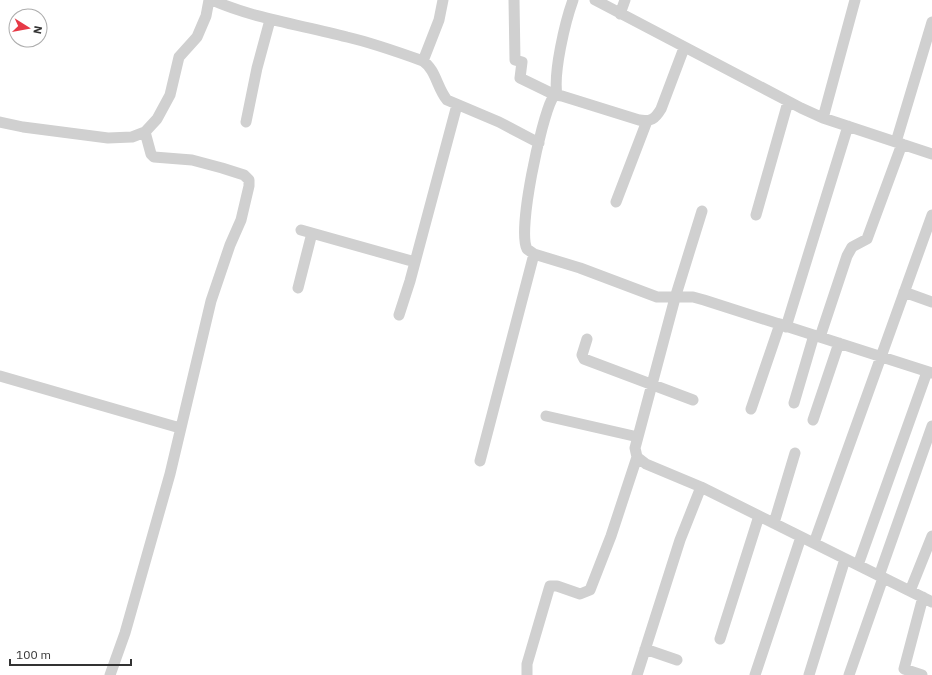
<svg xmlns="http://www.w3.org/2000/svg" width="932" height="675" font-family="'IBM Plex Sans',sans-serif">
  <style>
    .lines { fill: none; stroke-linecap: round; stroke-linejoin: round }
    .minor { stroke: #d0d0d0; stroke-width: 11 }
  </style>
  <rect width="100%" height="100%" fill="#fff"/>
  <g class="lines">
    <path class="minor" d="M212,0C255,19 302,25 347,37C373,43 398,52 423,61C436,70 437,88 447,100L499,122L539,143
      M514,0L515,60L522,62L520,78L555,95
      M595,0L801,108L823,118L932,154
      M620,14L625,0
      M684,48L661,109C655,119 651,122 639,120L562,96L555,95L552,99C541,120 517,230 527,249L534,254L580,268L657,297H693L704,300L932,373
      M423,61L439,20L443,0
      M557,95C553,73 565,22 573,0
      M823,118L855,0
      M0,122L23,127L108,138L132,137L145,132L157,119L170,95L179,57L197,37L206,16L209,0
      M246,122L257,68L270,20
      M896,142L932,22
      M616,202L647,121
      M702,211L675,298L635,448L637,457L646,464L701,487L932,602
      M756,215L788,102
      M301,230L415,262
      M298,288L312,233
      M904,292L932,302
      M399,315L410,281L457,105
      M786,327L848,126
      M820,337L847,256L852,247L867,239L902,144
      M587,339L582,355L584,359L693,400
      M0,376L180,428
      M794,403L814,335
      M751,409L780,324
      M546,416L638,437
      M813,420L839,343
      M480,461L534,254
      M774,523L795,453
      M814,543L932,215
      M858,565L927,372
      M879,576L932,426
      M910,591L932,536
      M720,639L759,516
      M645,649L677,660
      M110,675L125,633L170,474L211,301L230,245L241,220L249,186V180L244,175L222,168L192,160L154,157L151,154L145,132
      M527,675V664L549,589L550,586H557L580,594L590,590L611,536L637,457
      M637,675L680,540L701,487
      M755,675L801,537
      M809,675L845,559
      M849,675L883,578
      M922,675L904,669L923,597"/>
  </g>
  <g transform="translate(28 28) rotate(101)"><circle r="19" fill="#ffffff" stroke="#adadad"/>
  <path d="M0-3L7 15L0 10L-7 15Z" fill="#e63946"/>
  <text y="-6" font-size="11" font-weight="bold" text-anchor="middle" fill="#333333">N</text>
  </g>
  <path d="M10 659v6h121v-6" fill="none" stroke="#333333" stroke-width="2"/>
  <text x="16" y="659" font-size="12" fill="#333333" stroke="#ffffff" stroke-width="3" paint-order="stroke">100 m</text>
</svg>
